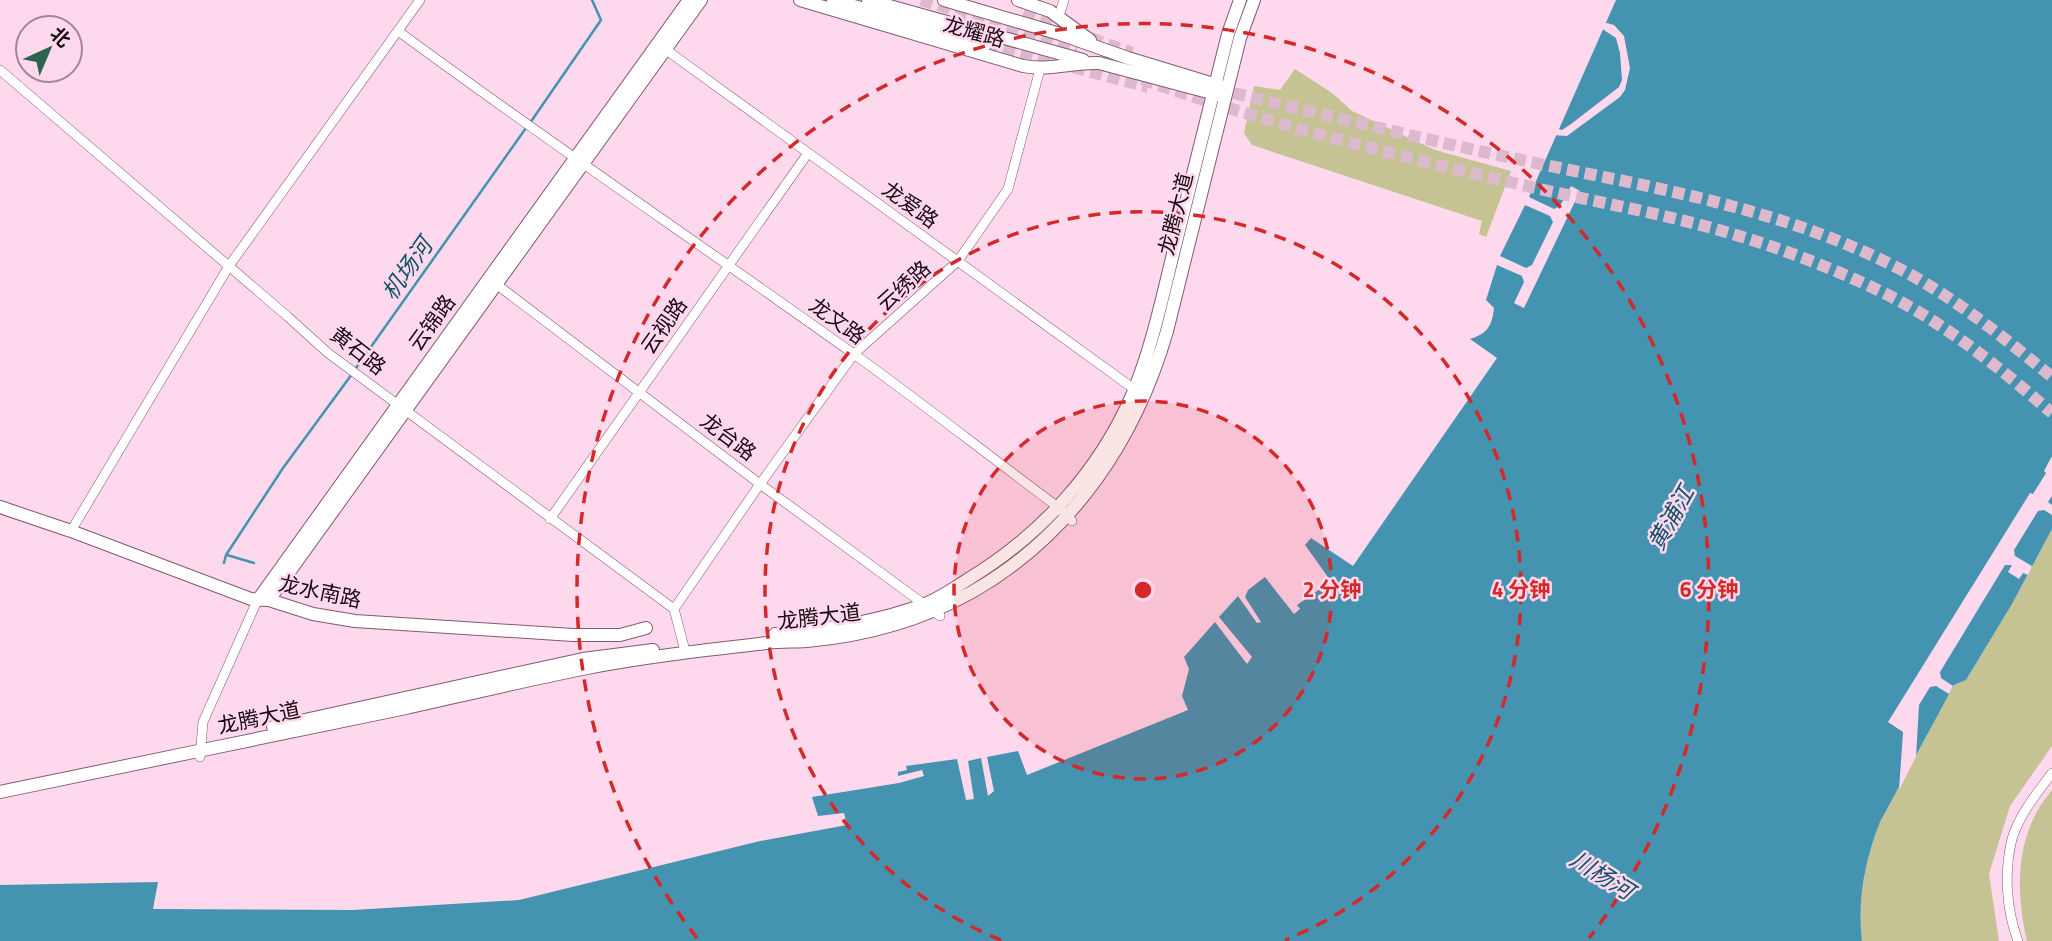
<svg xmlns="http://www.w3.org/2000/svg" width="2052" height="941" font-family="'Titillium Web','Noto Sans SC',sans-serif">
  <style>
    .green { fill: #c5c394 }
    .water { fill: #4493b0 }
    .pier { fill: #fed8ec }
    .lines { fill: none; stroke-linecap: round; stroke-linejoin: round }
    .stream { stroke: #4493b0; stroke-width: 2.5 }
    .major-tunnel { stroke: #dcb9cc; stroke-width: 12; stroke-dasharray: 12 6; stroke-linecap: butt }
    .minor-casing { stroke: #825a70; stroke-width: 10 }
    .major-casing { stroke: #825a70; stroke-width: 14 }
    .minor { stroke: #fff; stroke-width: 9 }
    .major { stroke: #fff; stroke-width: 12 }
    .ring { fill: none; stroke: #d62828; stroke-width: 3.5; stroke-dasharray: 12 9 }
    .labels { text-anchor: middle; stroke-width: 5; stroke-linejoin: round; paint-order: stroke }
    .street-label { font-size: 21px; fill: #1a0b14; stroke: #fed8ec }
    .water-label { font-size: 23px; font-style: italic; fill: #125369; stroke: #fed8ec }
    .centre { fill: #d62828; stroke: #fed8ec; stroke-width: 3.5 }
    .ring-label { font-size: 21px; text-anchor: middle; font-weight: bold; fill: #d62828; stroke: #fed8ec; stroke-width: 5; stroke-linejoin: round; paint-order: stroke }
  </style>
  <rect width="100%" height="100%" fill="#fed8ec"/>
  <path class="green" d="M1295,69L1332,93L1352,111L1435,150L1511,171L1486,237L1479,234L1482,221L1252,145L1244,133L1254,86L1280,90Z
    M2052,529V746L2010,806L1989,874L1999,941H1862C1857,900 1865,860 1880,822L1954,685L1966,680L2012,604Z
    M2052,790V941H2027C2015,889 2015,833 2052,790Z"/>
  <path class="water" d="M1616,0H2052V529L2012,604L1966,680L1954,685L1880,822C1865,860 1857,900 1862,941H0V885L158,882L153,909L353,910L519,900L760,841L847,825L844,813L818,816L812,797L899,783L924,776L922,770L898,776V772L907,770L906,766L957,759L966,800L974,799L968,761L981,758L988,796L994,791L987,757L1018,751L1027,775L1188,710L1182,696L1189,669L1184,657L1215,622L1247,664L1252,657L1219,617L1238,596L1257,623L1261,622L1245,597L1248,590L1265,577L1294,614L1300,609L1297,605L1320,589L1323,592L1333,584L1305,545L1311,538L1353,566L1497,358L1470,339C1487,334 1492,326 1494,308L1486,300L1497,265L1522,276L1524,282L1514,303L1524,308L1580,191L1571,186L1560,206L1554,209L1529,197Z
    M1525,205L1550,216L1553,222L1532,265L1526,268L1500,256Z"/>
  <path class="pier" d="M1603,22L1614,25L1624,36L1630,68L1625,90L1620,97L1567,136L1553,135L1556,128L1562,130L1571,124L1619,87L1622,80L1620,53L1616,38L1601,28Z
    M2052,456V496L2048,502L2052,505V515L2044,510L2038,511L2014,550L2015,556L2032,566L2028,575L2023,573L2019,579L2008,572L2012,565H2005L1940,672L1941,678L1953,686L1949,694L1936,686L1930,687L1919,705L1916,757L1899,790L1903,732L1888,722L2030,493L2033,494L2046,473L2044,471Z"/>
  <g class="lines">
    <path class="stream" d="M530,123L601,20L592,0
      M356,368L526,128
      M227,555L254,563
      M224,563L226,555L283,468L352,374"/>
    <path class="major-tunnel" d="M921,0L1078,46
      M1023,14L1132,53
      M986,44L1148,87
      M1142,79C1263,122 1388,154 1514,183C1588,201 1664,213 1736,235C1786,250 1837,270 1884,293C1946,324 2000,368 2052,413
      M1216,89C1323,114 1429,141 1536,163C1660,189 1782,209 1896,267C1953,296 2003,337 2052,377"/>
    <g class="minor-casing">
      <path id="minor" d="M1059,16L1064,0
        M398,31C547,141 700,244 851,352C921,402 989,456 1058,507L1072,521
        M665,49L1134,389
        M0,70L287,316L328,353L674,609L684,647
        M496,284L760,484L940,616
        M550,519L808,153
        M71,531L229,266L420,0
        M674,609L760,484L854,354L958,261L1008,189L1040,69
        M200,757L203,722L257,601
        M2018,941C2006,909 2004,872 2012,839C2019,815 2037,793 2052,773"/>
    </g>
    <g class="major-casing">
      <path id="major" d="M800,0L1023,66C1049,71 1073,62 1099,63L1219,95
        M833,0L986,44
        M868,0L1083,60
        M944,0L1060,34L1128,58L1220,86
        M1018,0L1050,11L1090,40
        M0,507L71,531L251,599L269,600L313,614L355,621L573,635H620L646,628
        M269,600L701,0
        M257,601L689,0
        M775,634C826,630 877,622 925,604C940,598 953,589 967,580C1040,536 1099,472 1133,393C1152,347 1162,298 1174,250C1192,178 1210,106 1228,34L1240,0
        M273,727L583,659L653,650
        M0,792C135,764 271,736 406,708C464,695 523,681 582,669C643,657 706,650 767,643C780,641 794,642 807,641C864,636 922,620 972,592C1072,535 1136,439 1167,331L1240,38L1254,0"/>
    </g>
    <use href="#minor" class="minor"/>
    <use href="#major" class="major"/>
  </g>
  <circle cx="1143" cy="590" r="189" fill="#d62828" fill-opacity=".12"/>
  <g class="ring">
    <circle cx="1143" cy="590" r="189"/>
    <path d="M1001 940A378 378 0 1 1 1285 940"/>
    <path d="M697 938A566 566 0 1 1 1589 938"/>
  </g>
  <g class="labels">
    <g class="street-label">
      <text transform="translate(974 32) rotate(16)" y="7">龙耀路</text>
      <text transform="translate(910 205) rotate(36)" y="7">龙爱路</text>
      <text transform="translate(1176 214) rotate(-76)" y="7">龙腾大道</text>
      <text transform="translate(904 286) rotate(-42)" y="7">云绣路</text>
      <text transform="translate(837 321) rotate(36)" y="7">龙文路</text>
      <text transform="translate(432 323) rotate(-54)" y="7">云锦路</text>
      <text transform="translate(664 326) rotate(-55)" y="7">云视路</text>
      <text transform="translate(358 351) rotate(38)" y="7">黄石路</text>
      <text transform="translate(728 437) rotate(37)" y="7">龙台路</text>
      <text transform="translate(320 592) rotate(12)" y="7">龙水南路</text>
      <text transform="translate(819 617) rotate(-7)" y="7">龙腾大道</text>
      <text transform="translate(259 718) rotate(-12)" y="7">龙腾大道</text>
    </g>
    <g class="water-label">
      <text transform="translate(407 269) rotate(-55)" y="8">机场河</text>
      <text transform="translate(1671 518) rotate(-61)" y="8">黄浦江</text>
      <text transform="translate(1602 875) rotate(32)" y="8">川杨河</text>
    </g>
  </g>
  <circle cx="1143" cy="590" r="10" class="centre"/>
  <g class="ring-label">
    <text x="1332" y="597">2 分钟</text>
    <text x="1521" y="597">4 分钟</text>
    <text x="1709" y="597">6 分钟</text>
  </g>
  <g transform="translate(49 49) rotate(44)"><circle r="33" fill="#fed8ec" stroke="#a38696" stroke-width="2"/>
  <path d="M0-5L12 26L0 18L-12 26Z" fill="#2a644d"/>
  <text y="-10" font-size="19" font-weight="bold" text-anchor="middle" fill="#1a0b14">北</text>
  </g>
</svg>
